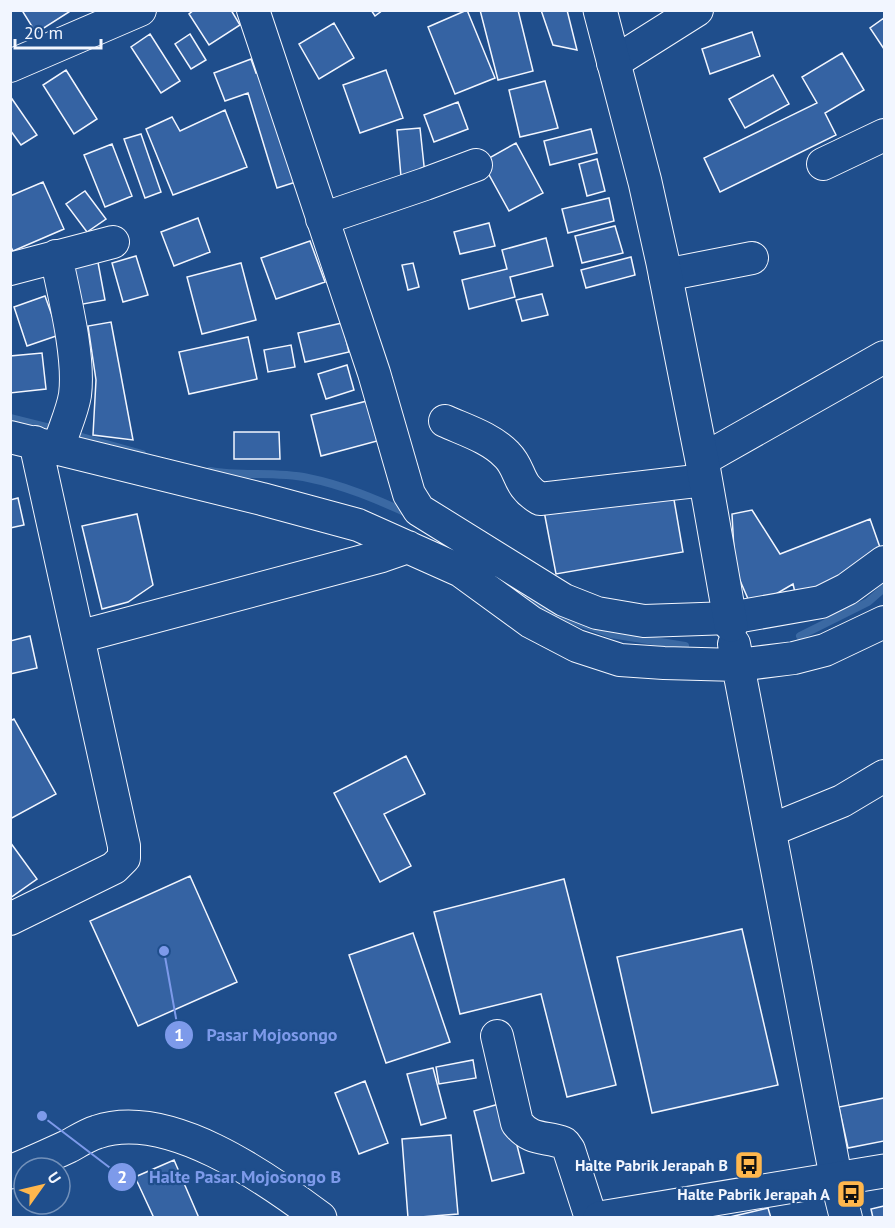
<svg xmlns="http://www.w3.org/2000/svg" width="895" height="1228" font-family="'PT Sans',sans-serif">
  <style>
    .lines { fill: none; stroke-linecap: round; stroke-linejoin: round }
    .stream { stroke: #3b69a3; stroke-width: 8 }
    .building { fill: #3563a3; stroke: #f2f6ff; stroke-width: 1.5 }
    .minor-casing { stroke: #f2f6ff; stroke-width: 34 }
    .major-casing { stroke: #f2f6ff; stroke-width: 35 }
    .minor { stroke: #1f4e8c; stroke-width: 32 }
    .major { stroke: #1f4e8c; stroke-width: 33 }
    .labels { text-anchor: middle; stroke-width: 4.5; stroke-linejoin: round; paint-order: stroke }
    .poi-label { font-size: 16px; font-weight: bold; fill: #f2f6ff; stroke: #1f4e8c; text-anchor: end }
    .leader { fill: none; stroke: #7d9aea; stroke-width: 2 }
    .callout-dot { fill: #7d9aea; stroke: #1f4e8c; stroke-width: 2 }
    .mark-label { font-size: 18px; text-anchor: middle; font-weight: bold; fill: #fff }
    .callout-label { font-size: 18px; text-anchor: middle; font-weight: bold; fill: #7d9aea; stroke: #1f4e8c; stroke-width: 4.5; stroke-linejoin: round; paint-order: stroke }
  </style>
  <rect width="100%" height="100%" fill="#1f4e8c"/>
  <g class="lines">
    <path class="stream" d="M10,418L58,430
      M71,434L142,454
      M210,471C242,477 275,471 308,478C343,485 376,499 409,514
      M488,570L542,609L611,634L685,646
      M800,636L868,602L884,588"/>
  </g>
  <path class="building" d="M24,10H68L69,12L36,33L23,12Z
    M194,10H231L240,25L209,45L189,14Z
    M371,10H383L375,16Z
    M467,10L495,78L455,94L428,27Z
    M480,10H518L533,71L498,80Z
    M541,10H567L577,50L553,45Z
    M884,18V49L870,28Z
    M334,23L354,58L319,79L299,44Z
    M752,32L760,56L710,74L702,49Z
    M150,34L180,81L161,93L131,47Z
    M190,34L206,60L191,69L175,44Z
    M842,53L864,90L825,113L836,135L720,192L704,158L817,103L802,77Z
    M251,59L256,73L265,70L299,181L277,188L248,93L225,101L214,73Z
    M66,70L97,119L74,134L43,85Z
    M386,70L403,118L360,133L343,85Z
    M773,75L789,104L745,128L729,99Z
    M545,81L558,128L520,137L509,90Z
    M10,96L37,135L21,145L10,130Z
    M458,102L468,129L434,142L424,115Z
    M225,110L247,167L173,195L146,129L172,117L180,131Z
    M420,128L425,175L401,177L397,130Z
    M591,129L597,153L550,165L544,141Z
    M141,134L161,192L145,198L124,139Z
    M516,143L543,193L509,211L482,162Z
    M112,144L132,196L105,207L84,155Z
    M597,159L605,191L587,196L579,164Z
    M43,182L64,229L13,251L10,245V196Z
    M85,191L106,219L87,232L66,204Z
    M609,198L614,221L568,233L562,209Z
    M198,218L210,252L174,266L161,232Z
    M489,223L495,246L460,254L454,232Z
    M615,226L623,253L582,263L575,236Z
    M546,238L553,266L510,277L515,297L469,309L462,280L507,269L502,250Z
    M310,241L325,282L276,299L261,258Z
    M136,256L148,295L123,302L112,263Z
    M97,257L105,300L78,305L70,261Z
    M631,257L635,275L586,288L581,270Z
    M241,263L256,320L202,334L187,277Z
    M413,263L419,287L408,290L402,265Z
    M542,294L548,315L522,321L516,300Z
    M45,296L59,335L27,346L14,307Z
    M111,322L133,440L93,435L96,380L88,326Z
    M342,323L349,352L305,362L298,333Z
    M248,337L257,379L189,394L179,352Z
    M291,345L295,367L268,372L264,350Z
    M42,353L46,389L10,393V356Z
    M347,365L354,390L326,399L318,374Z
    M367,401L377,441L321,456L311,415Z
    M234,432H279L280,459H234Z
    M672,488L683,552L556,574L544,511Z
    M18,498L24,525L10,528V500Z
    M752,510L780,554L870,519L883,556L797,601L793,584L752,608L735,569L732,514Z
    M137,514L153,585L128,602L102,609L82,526Z
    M30,636L37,668L10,674V641Z
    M14,719L56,794L10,819V721Z
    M406,756L425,794L384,814L411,866L380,882L334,793Z
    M10,842L37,879L10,898Z
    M190,876L237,982L138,1026L90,921Z
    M564,879L616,1085L567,1097L541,994L460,1014L434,912Z
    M742,929L778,1085L652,1113L617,957Z
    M413,933L450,1042L386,1063L349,955Z
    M473,1060L476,1078L439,1084L436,1067Z
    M433,1068L446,1118L421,1125L407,1074Z
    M365,1081L388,1143L359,1154L335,1093Z
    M884,1098V1141L848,1148L839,1107Z
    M506,1102L524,1173L492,1181L474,1111Z
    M451,1135L458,1214L408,1218L402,1139Z
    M174,1160L199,1218H154L135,1177Z
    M884,1206V1218H873L871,1209Z
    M768,1208L771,1218H731L730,1217Z"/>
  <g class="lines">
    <g class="minor-casing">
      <path id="minor" d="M253,10L374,373L409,494L419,510L564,600L597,613L644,621L730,618L821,602L847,589L884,562
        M613,63L697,10
        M10,66L140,10
        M823,164L884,135
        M322,219L425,184L476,165
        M56,256C64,295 80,357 75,395C72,413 63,431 58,449
        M10,269L113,242
        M665,275L752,258
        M445,421C465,430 491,438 507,455C522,470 516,485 540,499L705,480
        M10,437L262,499L358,525L461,571L531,622L577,646L620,660L664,663L738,665L794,658L825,650L884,622
        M702,460L884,357
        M78,637L382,556L408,547
        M734,644L836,1178L846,1218
        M771,830L842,801L884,776
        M10,919L114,868L124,858V846L35,442
        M497,1036L517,1123C531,1141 544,1136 564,1143L569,1150L591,1218"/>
    </g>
    <g class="major-casing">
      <path id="major" d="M600,10L645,182L663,263L702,460L731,625
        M10,1172C30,1164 49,1155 69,1146C78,1141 87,1135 97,1132C168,1108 265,1177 320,1218
        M600,1218L884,1171"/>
    </g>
    <use href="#minor" class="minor"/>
    <use href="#major" class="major"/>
  </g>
  <defs>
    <g id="bus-square" transform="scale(1.5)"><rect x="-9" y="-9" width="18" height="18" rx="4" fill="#ffb74d" stroke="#1f4e8c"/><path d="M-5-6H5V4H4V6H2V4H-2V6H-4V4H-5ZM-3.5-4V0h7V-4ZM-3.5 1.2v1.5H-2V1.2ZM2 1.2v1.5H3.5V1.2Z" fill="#111"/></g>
  </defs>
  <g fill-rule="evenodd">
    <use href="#bus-square" x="749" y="1165"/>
    <use href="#bus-square" x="851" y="1194"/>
  </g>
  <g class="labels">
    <g class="poi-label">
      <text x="728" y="1171">Halte Pabrik Jerapah B</text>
      <text x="830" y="1200">Halte Pabrik Jerapah A</text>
    </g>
  </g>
  <path class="leader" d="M164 951L179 1035M42 1116L122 1177"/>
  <g class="callout-dot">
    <circle cx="164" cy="951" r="6"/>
    <circle cx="42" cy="1116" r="6"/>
    <circle cx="179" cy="1035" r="15"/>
    <circle cx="122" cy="1177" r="15"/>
  </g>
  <g class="mark-label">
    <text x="179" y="1041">1</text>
    <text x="122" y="1183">2</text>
  </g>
  <g class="callout-label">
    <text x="272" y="1041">Pasar Mojosongo</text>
    <text x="245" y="1183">Halte Pasar Mojosongo B</text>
  </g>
  <rect width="895" height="1228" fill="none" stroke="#f2f6ff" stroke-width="24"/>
  <g transform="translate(42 1186) rotate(56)"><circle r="28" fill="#1f4e8c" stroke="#7391ba" stroke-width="1.5"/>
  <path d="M0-4.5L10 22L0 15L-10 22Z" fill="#ffb74d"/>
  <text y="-9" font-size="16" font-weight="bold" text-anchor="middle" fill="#f2f6ff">U</text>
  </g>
  <path d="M15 39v9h86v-9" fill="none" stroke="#f2f6ff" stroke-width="3"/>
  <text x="24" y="39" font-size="18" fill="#f2f6ff" stroke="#1f4e8c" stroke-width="4.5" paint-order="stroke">20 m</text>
</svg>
